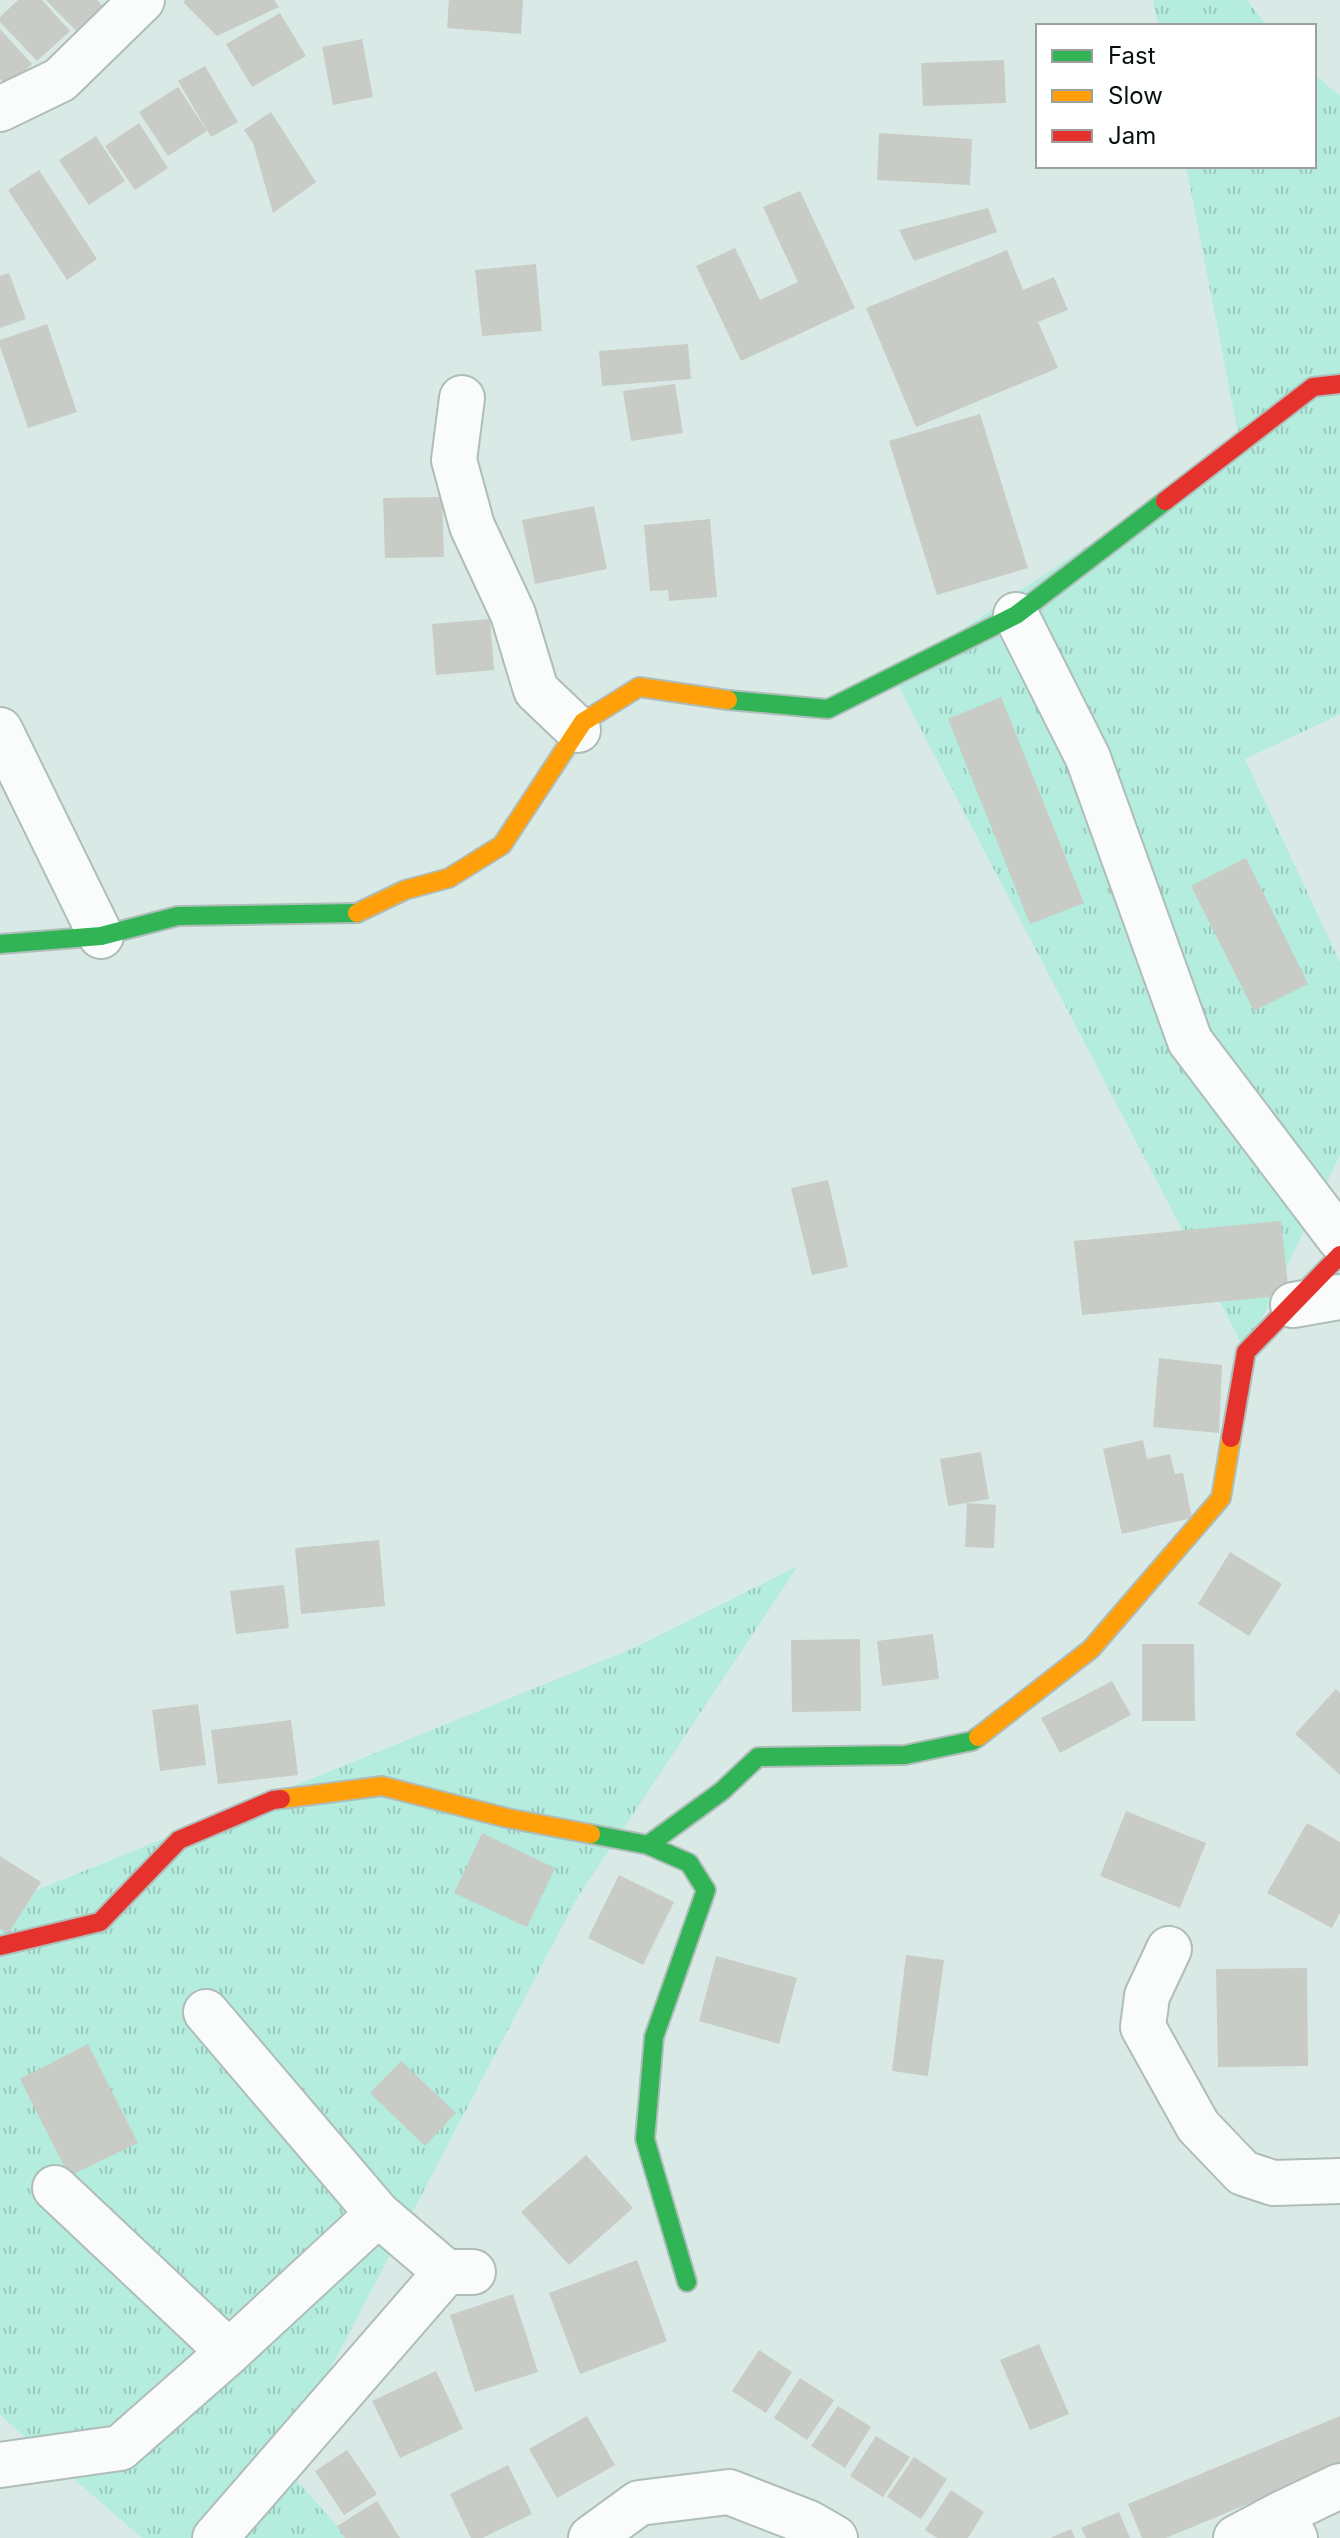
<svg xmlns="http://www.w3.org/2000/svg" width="1340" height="2538" font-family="Inter,sans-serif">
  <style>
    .grass { fill: url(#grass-tufts) }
    .building { fill: #c8cbc6 }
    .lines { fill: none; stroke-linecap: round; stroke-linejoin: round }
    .street-casing { stroke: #afbdb9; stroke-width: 48 }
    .fast-casing { stroke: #afbdb9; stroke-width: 22 }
    .slow-casing { stroke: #afbdb9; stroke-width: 22 }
    .jam-casing { stroke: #afbdb9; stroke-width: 22 }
    .street { stroke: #f9fcfb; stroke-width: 44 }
    .fast { stroke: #30b455; stroke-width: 18 }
    .slow { stroke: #ff9f0a; stroke-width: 18 }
    .jam { stroke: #e5322d; stroke-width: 18 }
  </style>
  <defs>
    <pattern id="grass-tufts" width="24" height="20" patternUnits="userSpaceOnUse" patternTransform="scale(2)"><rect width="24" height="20" fill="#b4ecde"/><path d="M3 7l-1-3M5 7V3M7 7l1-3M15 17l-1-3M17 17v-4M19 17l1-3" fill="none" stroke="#99c9bd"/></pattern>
  </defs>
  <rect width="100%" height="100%" fill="#d9eae6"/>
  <path class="grass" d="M1153,0H1247L1267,26H1158Z
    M1314,74L1340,96V714L1245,759L1340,962V1155L1246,1352L893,676L1240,443L1186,166H1314Z
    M798,1566L576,1900L281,2463L348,2538H142L0,2415V1905L634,1648Z"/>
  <path class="building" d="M18,0H42L70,31L37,61L0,22V17Z
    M46,0H97L111,14L84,39Z
    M186,0H274L279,7L217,36L183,2Z
    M449,0H523L521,34L447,28Z
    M280,13L306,56L252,87L226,44Z
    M0,29L32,64L8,87L0,79Z
    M362,39L373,97L333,105L322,47Z
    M1004,60L1006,103L923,106L921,63Z
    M205,66L238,122L211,137L178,81Z
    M178,87L207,131L168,156L139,112Z
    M271,112L316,182L273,213L253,143L244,130Z
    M139,123L168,168L135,190L105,146Z
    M879,133L972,139L970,185L877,180Z
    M96,136L125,181L89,205L59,160Z
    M39,170L97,259L67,280L8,190Z
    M800,191L855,308L741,361L696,266L735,248L760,300L798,282L763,207Z
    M988,208L997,232L914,261L899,230Z
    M1007,250L1023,290L1054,277L1068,310L1038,322L1058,368L916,427L866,308Z
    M536,264L542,331L482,336L475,270Z
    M9,273L26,319L0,328V276Z
    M47,324L77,412L28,428L0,346V340Z
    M688,344L691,379L602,386L599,351Z
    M675,384L683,433L631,441L623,391Z
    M980,414L1028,568L937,595L889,441Z
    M442,497L444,557L385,558L383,498Z
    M594,506L607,569L535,584L522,520Z
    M710,519L717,597L669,601L668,590L650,591L644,525Z
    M490,619L494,670L436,675L432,624Z
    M1001,697L1084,903L1030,924L948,719Z
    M1246,858L1308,984L1254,1011L1191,886Z
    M828,1180L848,1267L812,1275L791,1188Z
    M1281,1221L1289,1295L1082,1315L1074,1241Z
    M1159,1358L1222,1365L1219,1433L1153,1427Z
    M1143,1440L1147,1459L1170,1454L1175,1474L1183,1473L1192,1518L1122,1534L1103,1449Z
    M981,1452L989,1499L948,1506L940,1459Z
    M967,1503L996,1505L994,1548L965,1547Z
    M379,1540L385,1606L301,1614L295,1548Z
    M1230,1552L1282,1584L1249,1636L1198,1604Z
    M284,1585L289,1628L236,1634L230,1591Z
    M933,1634L939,1679L882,1686L877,1641Z
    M860,1639L861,1711L792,1712L791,1640Z
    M1142,1644H1194L1195,1721H1142Z
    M1112,1681L1131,1715L1060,1753L1041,1718Z
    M1336,1689L1340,1693V1775L1295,1734Z
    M198,1704L206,1765L160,1771L152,1710Z
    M291,1720L298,1775L218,1784L211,1730Z
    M1126,1811L1206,1843L1180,1908L1100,1876Z
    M1307,1823L1340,1842V1913L1332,1928L1267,1893Z
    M482,1833L555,1868L527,1927L454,1893Z
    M0,1856L41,1882L8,1934L0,1929Z
    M619,1875L674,1902L643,1965L588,1938Z
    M906,1955L944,1960L928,2076L892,2071Z
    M716,1956L797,1978L779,2044L699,2021Z
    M1307,1968L1308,2066L1218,2067L1216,1969Z
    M88,2044L138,2143L69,2176L20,2079Z
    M401,2061L456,2113L425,2146L370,2093Z
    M586,2155L633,2208L569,2265L521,2212Z
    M637,2260L667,2341L580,2374L549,2293Z
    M513,2294L538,2372L475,2392L450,2315Z
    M1039,2344L1069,2414L1030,2430L1000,2360Z
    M759,2350L792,2372L766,2413L732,2391Z
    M436,2371L463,2429L400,2458L372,2401Z
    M800,2378L834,2400L807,2440L774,2418Z
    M838,2406L871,2427L845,2468L811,2446Z
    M587,2416L615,2465L557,2498L529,2449Z
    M1340,2416V2471L1267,2496L1166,2538H1142L1128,2504Z
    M876,2436L910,2457L883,2497L850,2476Z
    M347,2450L377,2494L344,2515L315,2471Z
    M914,2457L947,2479L921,2519L887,2497Z
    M508,2465L532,2514L482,2538H471L450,2494Z
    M951,2490L984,2512L968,2538H937L925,2530Z
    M377,2501L400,2538H345L337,2526Z
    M1119,2512L1130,2538H1086L1081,2528Z
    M1071,2529L1075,2538H1050Z"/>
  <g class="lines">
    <g class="street-casing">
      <path id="street" d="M0,109L60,80L142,0
        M462,398L454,460L472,526L513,614L536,690L578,730
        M1016,615L1088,758L1190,1041L1340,1239
        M0,730L101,936
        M1293,1305L1340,1297
        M1169,1949L1147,1996L1143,2027L1198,2126L1243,2173L1273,2183L1340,2181
        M55,2188L229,2352
        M378,2214L446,2272H473
        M0,2465L120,2448L229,2352L378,2214L206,2012
        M1281,2514L1340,2486
        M215,2538L446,2272
        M591,2538L639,2503L729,2492L809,2523L835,2538
        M1236,2538L1281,2514L1295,2538"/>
    </g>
    <g class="fast-casing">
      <path id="fast" d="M728,700L828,709L1016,615L1165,501
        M0,944L101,936L178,916L357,913
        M591,1834L648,1845L689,1863L706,1890L654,2037L645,2139L687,2282
        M648,1845L722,1791L758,1757L905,1755L972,1741L978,1737"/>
    </g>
    <g class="slow-casing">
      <path id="slow" d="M357,913L405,890L449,878L502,845L583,722L639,687L728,700
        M978,1737L1091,1649L1221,1498L1231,1438
        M281,1799L382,1786L507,1818L591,1834"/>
    </g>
    <g class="jam-casing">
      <path id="jam" d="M1165,501L1313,387L1340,384
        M1231,1438L1246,1352L1340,1255
        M0,1946L100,1922L179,1840L273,1800L281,1799"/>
    </g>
    <use href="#street" class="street"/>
    <use href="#fast" class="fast"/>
    <use href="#slow" class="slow"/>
    <use href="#jam" class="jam"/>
  </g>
  <rect x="1036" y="24" width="280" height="144" fill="#ffffff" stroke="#9ba09f" stroke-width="2"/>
  <rect x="1052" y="50" width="40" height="12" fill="#30b455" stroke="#9ba09f" stroke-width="2"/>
  <text x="1108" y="64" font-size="24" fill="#06110e">Fast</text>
  <rect x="1052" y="90" width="40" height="12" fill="#ff9f0a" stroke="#9ba09f" stroke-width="2"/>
  <text x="1108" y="104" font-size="24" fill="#06110e">Slow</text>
  <rect x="1052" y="130" width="40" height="12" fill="#e5322d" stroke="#9ba09f" stroke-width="2"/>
  <text x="1108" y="144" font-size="24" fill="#06110e">Jam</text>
</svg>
